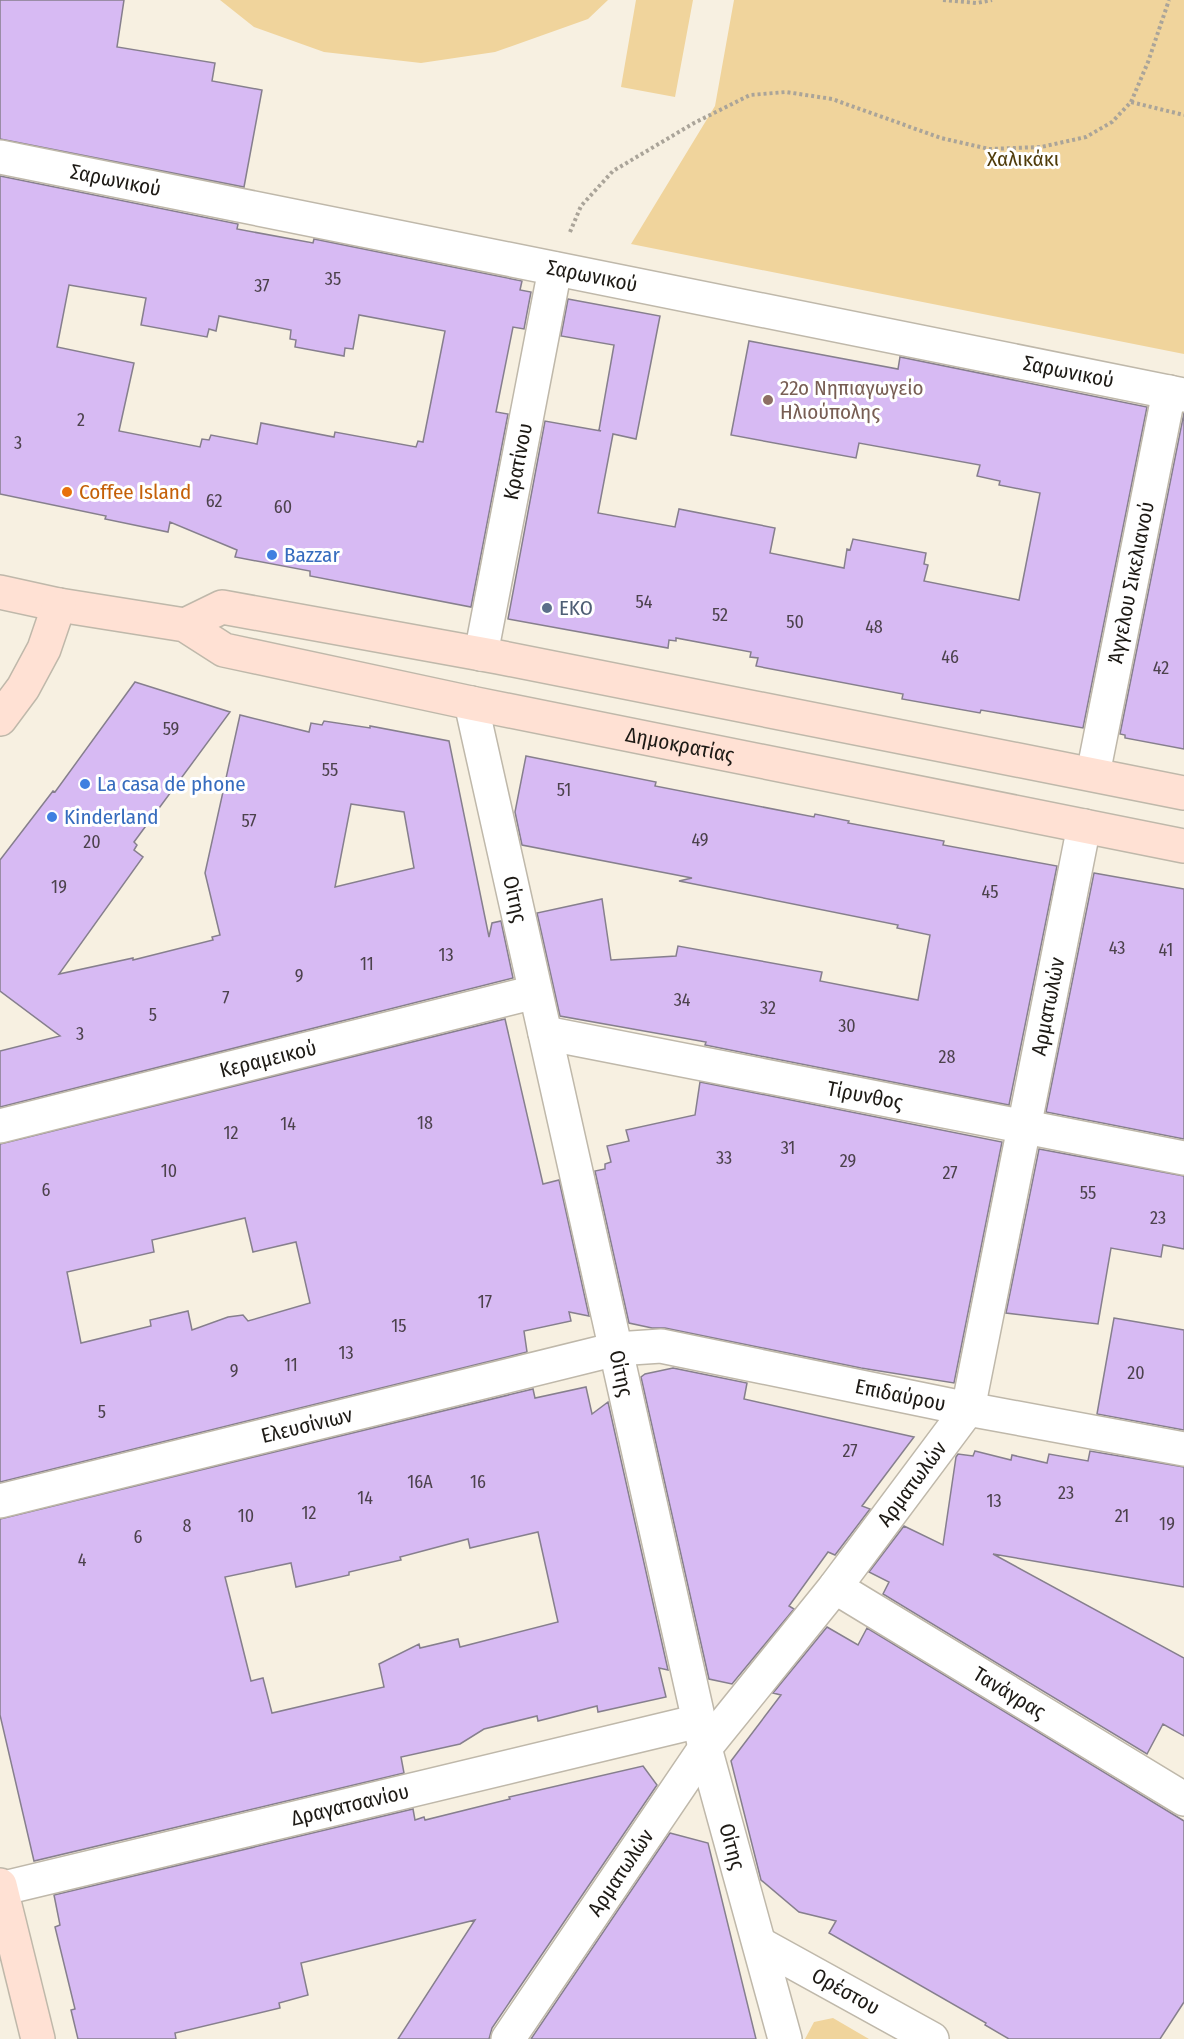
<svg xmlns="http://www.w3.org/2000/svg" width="1184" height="2039" font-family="'Fira Sans Condensed',sans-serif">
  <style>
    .green { fill: #f0d49c }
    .building { fill: #d7baf3; stroke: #867f8d; stroke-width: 1.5; fill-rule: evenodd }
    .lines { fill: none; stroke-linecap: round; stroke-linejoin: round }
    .street-casing { stroke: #bfb8aa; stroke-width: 36 }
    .secondary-casing { stroke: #bfb8aa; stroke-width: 36 }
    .path { stroke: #aaa499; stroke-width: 4; stroke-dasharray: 3 3; stroke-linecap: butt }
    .street { stroke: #fff; stroke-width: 33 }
    .secondary { stroke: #ffe1d4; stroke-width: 33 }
    .education-dot { fill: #8d6e63; stroke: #fff; stroke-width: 2 }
    .food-dot { fill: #e8710a; stroke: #fff; stroke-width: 2 }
    .shop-dot { fill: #3f7fe0; stroke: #fff; stroke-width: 2 }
    .service-dot { fill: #5c6f8a; stroke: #fff; stroke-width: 2 }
    .labels { text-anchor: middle; stroke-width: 6; stroke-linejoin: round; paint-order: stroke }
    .number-label { font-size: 18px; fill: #4c424c }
    .park-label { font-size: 21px; fill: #4f3b0a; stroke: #fff }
    .street-label { font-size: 21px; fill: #1d1a15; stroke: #fff }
    .education-label { font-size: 21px; fill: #785e54; stroke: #fff; text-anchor: start }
    .food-label { font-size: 21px; fill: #c56008; stroke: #fff; text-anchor: start }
    .shop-label { font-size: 21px; fill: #366cbe; stroke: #fff; text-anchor: start }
    .service-label { font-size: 21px; fill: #4e5e75; stroke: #fff; text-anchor: start }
  </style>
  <rect width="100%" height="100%" fill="#f7f0e1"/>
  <path class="green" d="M220,0H608L588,19L495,52L421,63L324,52L254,27Z
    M636,0H693L675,97L621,87Z
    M734,0H1184V354L631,244L715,106Z
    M833,2018L869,2039H805L814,2022Z"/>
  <path class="building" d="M0,0H124L117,47L215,63L212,81L262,90L244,187L0,139Z
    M0,176L238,224L237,229L313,243L314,239L522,281L520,290L531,292L524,329L513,327L496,412L508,414L471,607L310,576V571L235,557L237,550L170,522L168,532L105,519L106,516L0,494ZM69,285L146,298L141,325L207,337L209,329L216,331L219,316L291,330L290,339L296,340L295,347L344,356L345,348L353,349L359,315L445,331L423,442L418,441L416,447L335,432L334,437L261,423L257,444L211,435L209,440L202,439L200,447L119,431L134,363L57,347Z
    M568,299L660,316L636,439L613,434L598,513L675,527L679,509L775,528L770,553L844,568L847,549L850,550L853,539L926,553L924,564L928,565L924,581L1019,600L1040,493L999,485L1000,481L977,476L980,465L859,443L856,458L731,435L749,341L898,369L900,357L1147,407L1083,728L981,710L980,713L902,699L903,694L756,666L758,658L750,657L751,652L676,638V641L669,640L668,648L508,619L545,421L601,431L599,430L614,345L561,336Z
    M1184,413V749L1125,738V735L1120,734Z
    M135,682L230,712L134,842L137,845L134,850L143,857L59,974L133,958V960L213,940L212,937L220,935L205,873L240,715L309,732L311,723L322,725L324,721L370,728V726L449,741L489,937L492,923L501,921L513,978L0,1107V1051L60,1036L0,991V860L53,791L55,792ZM351,804L404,812L414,868L335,887Z
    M526,756L656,782L655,786L814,817L815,814L849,821L848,823L944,841L943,845L1057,866L1009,1105L705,1045L706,1042L560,1016L537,913L602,899L611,960L676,956L678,946L822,972L820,981L918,1000L930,935L897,928L898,925L679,881L692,878L522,845L515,812Z
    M1094,873L1184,889V1139L1046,1112Z
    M505,1019L543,1184L559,1180L589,1316L569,1312L571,1321L524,1331L527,1352L0,1482V1144ZM245,1218L253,1252L296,1242L310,1303L248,1321L243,1315L228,1317L192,1330L188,1311L150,1320L151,1326L81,1343L67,1272L154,1252L152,1240Z
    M700,1082L1002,1142L954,1383L861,1368L665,1328H652L629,1323L595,1171L605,1169V1164L611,1162L607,1146L629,1141L626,1130L695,1115Z
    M1039,1149L1184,1176V1249L1163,1245L1161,1257L1111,1248L1098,1324L1006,1313Z
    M1114,1318L1184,1330V1430L1097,1414Z
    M673,1368L747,1383L744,1399L914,1437L862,1506L870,1509L835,1555L828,1552L789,1606L794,1609L732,1684L709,1679L641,1377L645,1374Z
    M586,1387L592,1414L608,1402L668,1670L659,1668L666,1697L598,1712L597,1706L538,1721L537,1716L484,1729L460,1744L401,1757L404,1773L34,1861L0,1715V1519L533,1389L535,1398ZM538,1532L558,1622L460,1647L458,1639L420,1648L419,1644L379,1664L384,1687L272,1713L263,1678L251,1681L225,1577L291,1563L296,1587L349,1575V1572L401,1560L400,1557L468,1539L470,1548Z
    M975,1451L1011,1460L1012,1455L1047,1463L1049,1454L1088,1461L1090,1451L1184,1467V1587L993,1554L1184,1658V1736L1163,1724L1147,1754L883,1594L889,1582L869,1572L904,1526L943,1545L956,1457L958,1454L973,1456Z
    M827,1627L858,1645L867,1628L1184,1821V2002L1160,2039H1009L985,2025L986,2023L829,1933L836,1921L799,1912L761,1880L731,1761L781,1695L773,1693Z
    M643,1766L657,1785L492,2028L489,2039H398L475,1920L301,1963L308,1995L279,2003L280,2008L175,2033L176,2039H78L71,2010L75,2009L55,1927L60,1925L54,1895L413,1809L415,1820L424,1817L425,1820L510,1799L509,1797Z
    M670,1833L708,1843L756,2039H531Z"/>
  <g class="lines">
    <g class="street-casing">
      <g id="street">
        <path id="s1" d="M0,157L1184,395"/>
        <path id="s2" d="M481,654L555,269"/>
        <path id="s3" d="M471,703L705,1748L785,2039"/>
        <path id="s4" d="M1093,774L1169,392"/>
        <path id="s5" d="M545,1033L1184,1158"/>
        <path d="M0,1126L535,992"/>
        <path id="s6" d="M0,1501L616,1349L661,1346L968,1409L1184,1449"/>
        <path id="s7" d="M835,1587L1184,1799"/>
        <path id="s8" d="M0,1889L699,1721"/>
        <path id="s9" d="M760,1944L932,2039"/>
        <path id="s10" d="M508,2039L705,1748L835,1587L968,1409L1084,826"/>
      </g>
    </g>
    <g class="secondary-casing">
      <g id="secondary">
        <path id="s11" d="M0,592L59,605L185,625L224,650L471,703L1184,846"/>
        <path d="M185,625L222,607L498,657L1184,793"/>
        <path d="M0,719L23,688L44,649L59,605"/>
        <path d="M0,1885L38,2039"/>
      </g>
    </g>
    <path class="path" d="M943,0L977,3L992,0
      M1131,102L1148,62L1169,0
      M570,232L581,206L613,171L694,123L750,95L786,92L832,99L941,138L989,149L1041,147L1086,137L1112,122L1131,102L1184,115"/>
    <use href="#street" class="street"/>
    <use href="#secondary" class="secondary"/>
  </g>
  <circle class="education-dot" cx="768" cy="400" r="6"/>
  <circle class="food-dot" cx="67" cy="492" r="6"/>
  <g class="shop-dot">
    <circle cx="272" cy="555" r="6"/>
    <circle cx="85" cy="784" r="6"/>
    <circle cx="52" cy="817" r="6"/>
  </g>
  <circle class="service-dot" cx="547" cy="608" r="6"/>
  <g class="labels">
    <g class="number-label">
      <text x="333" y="285">35</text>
      <text x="262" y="292">37</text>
      <text x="81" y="426">2</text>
      <text x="18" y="449">3</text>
      <text x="214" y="507">62</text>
      <text x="283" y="513">60</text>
      <text x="644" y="608">54</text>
      <text x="720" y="621">52</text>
      <text x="795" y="628">50</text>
      <text x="874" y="633">48</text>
      <text x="950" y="663">46</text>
      <text x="1161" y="674">42</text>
      <text x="171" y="735">59</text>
      <text x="330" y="776">55</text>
      <text x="564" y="796">51</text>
      <text x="249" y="827">57</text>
      <text x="700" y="846">49</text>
      <text x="92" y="848">20</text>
      <text x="59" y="893">19</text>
      <text x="990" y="898">45</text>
      <text x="1117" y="954">43</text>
      <text x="1166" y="956">41</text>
      <text x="446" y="961">13</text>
      <text x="367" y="970">11</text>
      <text x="299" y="982">9</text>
      <text x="226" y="1004">7</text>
      <text x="682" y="1006">34</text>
      <text x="768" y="1014">32</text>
      <text x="153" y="1021">5</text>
      <text x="847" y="1032">30</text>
      <text x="80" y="1040">3</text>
      <text x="947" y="1063">28</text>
      <text x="425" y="1129">18</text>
      <text x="288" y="1130">14</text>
      <text x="231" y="1139">12</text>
      <text x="788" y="1154">31</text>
      <text x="724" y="1164">33</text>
      <text x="848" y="1167">29</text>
      <text x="169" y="1177">10</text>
      <text x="950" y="1179">27</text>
      <text x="46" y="1196">6</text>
      <text x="1088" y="1199">55</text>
      <text x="1158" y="1224">23</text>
      <text x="485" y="1308">17</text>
      <text x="399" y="1332">15</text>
      <text x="346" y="1359">13</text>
      <text x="291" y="1371">11</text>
      <text x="234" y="1377">9</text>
      <text x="1136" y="1379">20</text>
      <text x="102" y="1418">5</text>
      <text x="850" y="1457">27</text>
      <text x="420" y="1488">16Α</text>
      <text x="478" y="1488">16</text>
      <text x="1066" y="1499">23</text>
      <text x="365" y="1504">14</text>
      <text x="994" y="1507">13</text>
      <text x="309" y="1519">12</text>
      <text x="246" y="1522">10</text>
      <text x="1122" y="1522">21</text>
      <text x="1167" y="1530">19</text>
      <text x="187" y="1532">8</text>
      <text x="138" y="1543">6</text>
      <text x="82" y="1566">4</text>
    </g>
    <g class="park-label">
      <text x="1023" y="166">Χαλικάκι</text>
    </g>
    <g class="street-label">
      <text dy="7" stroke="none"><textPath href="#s1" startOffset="118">Σαρωνικού</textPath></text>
      <text dy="7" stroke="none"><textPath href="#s1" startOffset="604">Σαρωνικού</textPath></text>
      <text dy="7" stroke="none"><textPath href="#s1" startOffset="1090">Σαρωνικού</textPath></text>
      <text dy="7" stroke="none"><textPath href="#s2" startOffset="196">Κρατίνου</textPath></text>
      <text dy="7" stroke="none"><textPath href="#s4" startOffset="195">Άγγελου Σικελιανού</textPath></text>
      <text dy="7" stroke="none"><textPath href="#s11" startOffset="700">Δημοκρατίας</textPath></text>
      <text dy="7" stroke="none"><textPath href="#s3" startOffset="201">Οίτης</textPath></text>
      <text dy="7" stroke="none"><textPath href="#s10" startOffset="1191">Αρματωλών</textPath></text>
      <text transform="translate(268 1059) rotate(-14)" y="7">Κεραµεικού</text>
      <text dy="7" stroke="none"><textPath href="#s5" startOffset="326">Τίρυνθος</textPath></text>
      <text dy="7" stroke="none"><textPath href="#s3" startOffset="687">Οίτης</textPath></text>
      <text dy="7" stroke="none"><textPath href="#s6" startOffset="924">Επιδαύρου</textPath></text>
      <text dy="7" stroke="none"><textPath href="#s6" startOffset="316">Ελευσίνιων</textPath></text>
      <text dy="7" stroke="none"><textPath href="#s10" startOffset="687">Αρματωλών</textPath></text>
      <text dy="7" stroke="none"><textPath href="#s7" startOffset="204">Τανάγρας</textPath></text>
      <text dy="7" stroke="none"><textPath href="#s8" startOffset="360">Δραγατσανίου</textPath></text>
      <text dy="7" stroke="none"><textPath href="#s3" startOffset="1173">Οίτης</textPath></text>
      <text dy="7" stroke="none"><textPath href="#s10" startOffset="201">Αρματωλών</textPath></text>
      <text dy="7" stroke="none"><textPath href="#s9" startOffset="98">Ορέστου</textPath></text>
    </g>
    <g class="education-label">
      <text x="780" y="395">22ο Νηπιαγωγείο<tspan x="780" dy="24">Ηλιούπολης</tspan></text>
    </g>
    <g class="food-label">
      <text x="79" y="499">Coffee Island</text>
    </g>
    <g class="shop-label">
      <text x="284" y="562">Bazzar</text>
      <text x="97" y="791">La casa de phone</text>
      <text x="64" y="824">Kinderland</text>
    </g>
    <g class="service-label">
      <text x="559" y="615">EKO</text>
    </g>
  </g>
</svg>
